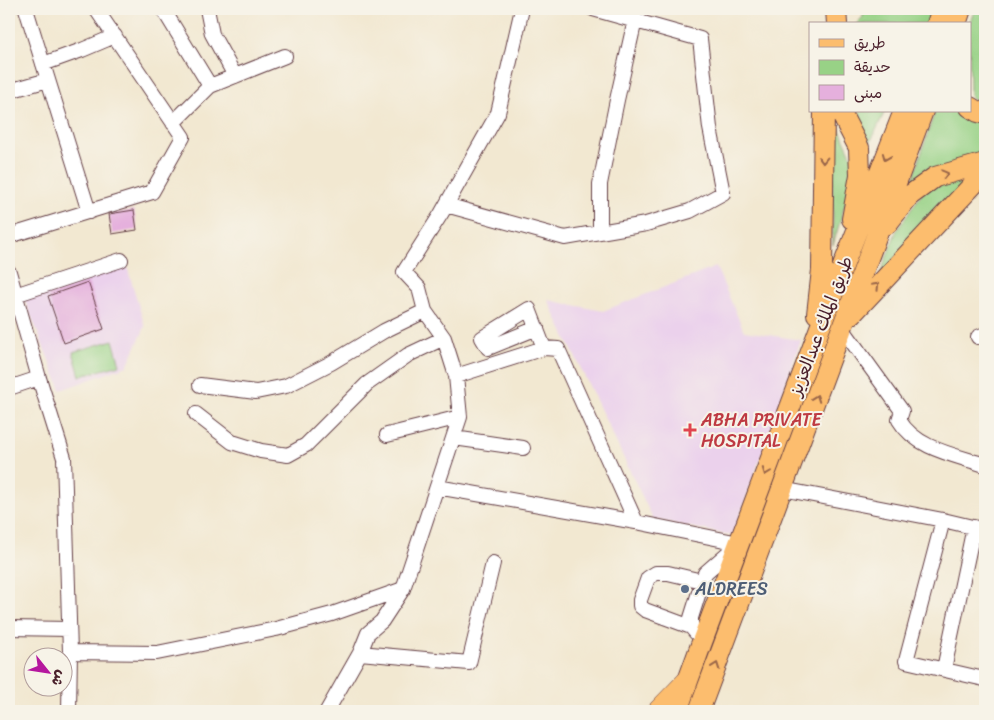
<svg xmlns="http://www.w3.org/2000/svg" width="994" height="720" font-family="Sriracha,'Playpen Sans Arabic',sans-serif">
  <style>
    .built { fill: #ebd1ec }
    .green { fill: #98d286; stroke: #717858 }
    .building { fill: #e5b0dd }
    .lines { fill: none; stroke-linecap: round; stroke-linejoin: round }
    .minor-casing { stroke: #633d44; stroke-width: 16 }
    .major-casing { stroke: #633d44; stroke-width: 19 }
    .highway-casing { stroke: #633d44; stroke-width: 22 }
    .minor { stroke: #fff; stroke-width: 14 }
    .major { stroke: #fcbd6e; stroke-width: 18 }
    .highway { stroke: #fcbd6e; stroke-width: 20 }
    .oneway { stroke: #9a6649 }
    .health-dot { fill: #e0444e; stroke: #f7f3e8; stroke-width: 2 }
    .service-dot { fill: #5c6f8a; stroke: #f7f3e8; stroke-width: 2 }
    .labels { text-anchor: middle; stroke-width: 4; stroke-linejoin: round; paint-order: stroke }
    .street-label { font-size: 18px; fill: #4a1f2b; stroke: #f7f3e8 }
    .health-label { font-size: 18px; fill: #be3a42; stroke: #f7f3e8; text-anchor: start }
    .service-label { font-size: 18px; fill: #4e5e75; stroke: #f7f3e8; text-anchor: start }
  </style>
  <rect width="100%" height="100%" fill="#f7f3e8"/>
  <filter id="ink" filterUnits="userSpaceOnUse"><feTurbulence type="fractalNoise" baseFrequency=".02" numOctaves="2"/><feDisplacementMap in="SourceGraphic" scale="10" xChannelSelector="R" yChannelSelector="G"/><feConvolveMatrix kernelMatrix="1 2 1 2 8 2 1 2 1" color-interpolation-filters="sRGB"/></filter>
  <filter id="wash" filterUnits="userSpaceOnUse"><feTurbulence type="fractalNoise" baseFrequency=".0096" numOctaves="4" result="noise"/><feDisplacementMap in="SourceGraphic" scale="20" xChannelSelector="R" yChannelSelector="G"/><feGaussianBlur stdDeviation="1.12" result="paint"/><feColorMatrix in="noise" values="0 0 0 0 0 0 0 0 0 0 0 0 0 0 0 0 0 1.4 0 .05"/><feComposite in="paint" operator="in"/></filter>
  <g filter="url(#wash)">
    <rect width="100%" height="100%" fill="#f2e8d1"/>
    <path class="built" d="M126,263L145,327L127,366L61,390L23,296Z
      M716,267L744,331L801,340L733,536L653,519L548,300L603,311Z"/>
    <path class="green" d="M863,9H936L931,24H856L863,17Z
      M975,9H985V107L980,106L970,96L969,24Z
      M852,111H885L868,147Z
      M935,111H965L985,122V158L910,188Z
      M832,113L853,159L854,174L833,245Z
      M981,171L880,275L896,232L927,186Z
      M113,340L120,365L80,376L73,352Z"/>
    <g id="blocks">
      <path class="building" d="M134,210L137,230L112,234L109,214Z
        M88,282L104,329L64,343L48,296Z"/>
    </g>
  </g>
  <g filter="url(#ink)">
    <use href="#blocks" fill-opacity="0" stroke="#633d44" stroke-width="1"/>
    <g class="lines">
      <g class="minor-casing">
        <path id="minor" d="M26,9L89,212
          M163,9L210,86
          M207,9L212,34L235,76
          M43,64L82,50L115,36
          M9,91L48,80
          M173,123L210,86L285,56
          M446,205L565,238L646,224L690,211L723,193L710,128L700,39L593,9
          M600,232V184L617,100L635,20
          M9,236L152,192L183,137L96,9
          M9,272L39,378L64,458L70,652L69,711
          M15,295L121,260
          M537,328L488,348L482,338L529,309L544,348L558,349L636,522
          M842,328L902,411L899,420C916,449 955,455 985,465
          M978,337L985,334
          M456,376L544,348
          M200,385L256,392L286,386L331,363L384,331L425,311
          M9,388L39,378
          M196,414L232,442L261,451L288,455L306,445L367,384L408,355L444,338
          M387,435L460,417
          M454,438L523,448
          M437,487L636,522L739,543
          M782,489L943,520L985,530
          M943,520L906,661L984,679L985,675
          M691,627L645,610L640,606V600L648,578L656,573H668L702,581
          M9,628L69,629
          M696,633L691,627V618L705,573L737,545
          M70,652L157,653L276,629L332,614L403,589
          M360,653L469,663L493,563
          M944,669L974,527
          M327,711L360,653L368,633L382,621L403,589L460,417L456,376L444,338L425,311L419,288L404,272L441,214L498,113L522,9"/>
      </g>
      <g class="major-casing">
        <path id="major" d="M656,711L688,678"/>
      </g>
      <g class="highway-casing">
        <path id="highway" d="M836,9L837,24
          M937,24L942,9
          M956,24L961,9
          M970,107L978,112L985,114
          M840,111L859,148L860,175L852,219
          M887,224L909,196L935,177L985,163
          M817,314L822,270L824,111
          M852,314L985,172
          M677,711L702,642L845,261L904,111
          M699,711L923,111"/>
      </g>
      <use href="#minor" class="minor"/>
      <use href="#major" class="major"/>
      <use href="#highway" class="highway"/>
    </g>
    <defs><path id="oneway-chevron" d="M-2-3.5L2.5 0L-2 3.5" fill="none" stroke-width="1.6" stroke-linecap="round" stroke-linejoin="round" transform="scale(1.25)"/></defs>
    <g class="oneway">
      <use href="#oneway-chevron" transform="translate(886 157) rotate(112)"/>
      <use href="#oneway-chevron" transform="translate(823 160) rotate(91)"/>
      <use href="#oneway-chevron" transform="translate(945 174) rotate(-15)"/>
      <use href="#oneway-chevron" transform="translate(876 286) rotate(-47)"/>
      <use href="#oneway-chevron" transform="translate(816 398) rotate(-70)"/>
      <use href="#oneway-chevron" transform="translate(766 472) rotate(111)"/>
      <use href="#oneway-chevron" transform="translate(716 666) rotate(-70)"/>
    </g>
  </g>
  <path class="health-dot" d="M687.5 422.5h5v5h5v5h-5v5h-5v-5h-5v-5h5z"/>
  <circle class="service-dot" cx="685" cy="589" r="5"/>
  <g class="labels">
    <g class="street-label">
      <text transform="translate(821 326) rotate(-69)" y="6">طريق الملك عبدالعزيز</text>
    </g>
    <g class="health-label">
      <text x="701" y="426">ABHA PRIVATE<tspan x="701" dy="21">HOSPITAL</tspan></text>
    </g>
    <g class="service-label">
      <text x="695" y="595">ALDREES</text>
    </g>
  </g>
  <rect width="994" height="720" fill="none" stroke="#f7f3e8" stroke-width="30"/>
  <rect x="809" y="22" width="162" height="90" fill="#f7f3e8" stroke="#b29e9c"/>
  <rect x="819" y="39" width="25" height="8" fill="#fcbd6e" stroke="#b29e9c"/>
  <text x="854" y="48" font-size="15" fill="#4a1f2b">طريق</text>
  <rect x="819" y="60" width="25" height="15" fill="#98d286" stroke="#b29e9c"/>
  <text x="854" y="72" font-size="15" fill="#4a1f2b">حديقة</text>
  <rect x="819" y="85" width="25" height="15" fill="#e5b0dd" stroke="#b29e9c"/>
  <text x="854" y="98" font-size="15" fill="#4a1f2b">مبنى</text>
  <g transform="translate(48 672) rotate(120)"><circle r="24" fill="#f7f3e8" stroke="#b29e9c"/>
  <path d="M0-4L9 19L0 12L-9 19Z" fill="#b5179e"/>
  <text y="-8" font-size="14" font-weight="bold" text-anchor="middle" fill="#4a1f2b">ش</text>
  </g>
</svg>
